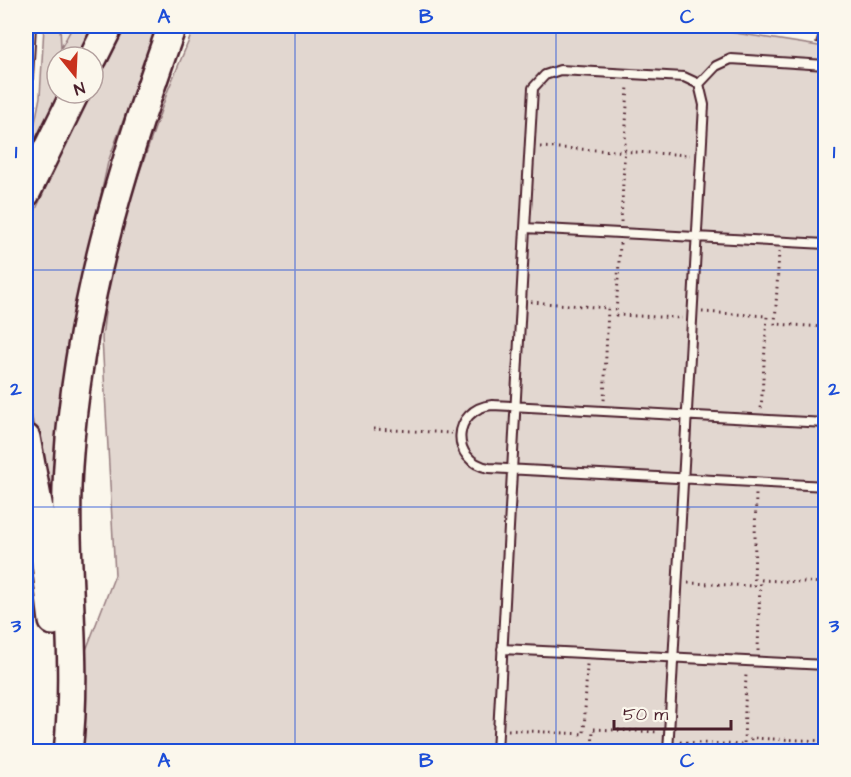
<svg xmlns="http://www.w3.org/2000/svg" width="851" height="777" font-family="'Architects Daughter',sans-serif">
  <style>
    .built { fill: #eee7de }
    .green { fill: #e2d7d0; stroke: #967b7e; stroke-width: 1.5 }
    .building { fill: #cfc2bc; stroke: #4a1f2b; stroke-width: 1.5 }
    .lines { fill: none; stroke-linecap: round; stroke-linejoin: round }
    .service-casing { stroke: #4a1f2b; stroke-width: 12 }
    .motorway-casing { stroke: #4a1f2b; stroke-width: 32 }
    .path { stroke: #4a1f2b; stroke-width: 3; stroke-dasharray: 1.5 4.5; stroke-linecap: butt }
    .service { stroke: #fbf7ec; stroke-width: 8 }
    .motorway { stroke: #fbf7ec; stroke-width: 27 }
    .grid { fill: none; stroke: #1d4ed8; stroke-width: 1.5; stroke-opacity: 0.55 }
    .neatline { fill: none; stroke: #1d4ed8; stroke-width: 2 }
    .grid-label { font-size: 20px; text-anchor: middle; font-weight: bold; fill: #1d4ed8 }
  </style>
  <rect width="100%" height="100%" fill="#fbf7ec"/>
  <filter id="ink" filterUnits="userSpaceOnUse"><feTurbulence type="fractalNoise" baseFrequency=".0167" numOctaves="2"/><feDisplacementMap in="SourceGraphic" scale="12" xChannelSelector="R" yChannelSelector="G"/><feConvolveMatrix kernelMatrix="1 2 1 2 8 2 1 2 1" color-interpolation-filters="sRGB"/></filter>
  <g filter="url(#ink)">
    <path class="built" d="M60,26H73L60,49Z"/>
    <path class="green" d="M44,26H60L61,48L73,26H95L79,57H57V93H60L34,147L31,143L40,97Z
      M123,26H158L108,162L64,366L55,509H51L26,389V231L89,93H93V85Z
      M195,26H690L825,47V751L81,752L83,658L115,575L102,338L109,280L130,200L168,90Z"/>
    <path class="building" d="M818,36L826,38V45L816,42Z"/>
    <g class="lines">
      <g class="service-casing">
        <path id="service" d="M699,84L716,66L731,59L826,65
          M26,111L31,26
          M525,228L533,88L545,75L560,70L684,77L699,84L704,105L668,752
          M826,423L492,405C452,409 449,461 489,468L826,486
          M502,649L826,665
          M497,752L525,228L826,244"/>
      </g>
      <g class="motorway-casing">
        <path id="motorway" d="M93,58L109,26
          M26,193L75,93
          M26,438L40,514L53,621
          M68,752C79,656 62,561 68,466C78,310 120,171 172,26"/>
      </g>
      <path class="path" d="M540,147L690,155
        M621,222L628,85
        M620,243L616,315L682,318
        M779,251L775,324L826,327
        M531,302L608,308L604,401
        M702,312L767,316L761,410
        M373,429L452,433
        M688,583L754,586L756,493
        M758,651L760,580L826,583
        M508,730L584,734L587,664
        M680,742L744,745L746,672
        M592,752L593,729L659,732
        M750,752L751,738L826,741"/>
      <use href="#service" class="service"/>
      <use href="#motorway" class="motorway"/>
    </g>
  </g>
  <path class="grid" d="M295,26V752M556,26V752M26,270H826M26,507H826"/>
  <rect width="851" height="777" fill="none" stroke="#fbf7ec" stroke-width="66"/>
  <g transform="translate(75 75) rotate(162)"><circle r="28" fill="#fbf7ec" stroke="#b4a19f" stroke-width="1.5"/>
  <path d="M0-4.5L10 22L0 15L-10 22Z" fill="#c8321e"/>
  <text y="-9" font-size="16" font-weight="bold" text-anchor="middle" fill="#4a1f2b">N</text>
  </g>
  <path d="M614 720v9h117v-9" fill="none" stroke="#4a1f2b" stroke-width="3"/>
  <text x="623" y="720" font-size="18" fill="#4a1f2b" stroke="#fbf7ec" stroke-width="4.5" paint-order="stroke">50 m</text>
  <rect x="33" y="33" width="785" height="711" class="neatline"/>
  <g class="grid-label">
    <text x="164" y="23">A</text>
    <text x="426" y="23">B</text>
    <text x="687" y="23">C</text>
    <text x="16" y="158">1</text>
    <text x="834" y="158">1</text>
    <text x="16" y="395">2</text>
    <text x="834" y="395">2</text>
    <text x="16" y="632">3</text>
    <text x="834" y="632">3</text>
    <text x="164" y="767">A</text>
    <text x="426" y="767">B</text>
    <text x="687" y="767">C</text>
  </g>
</svg>
